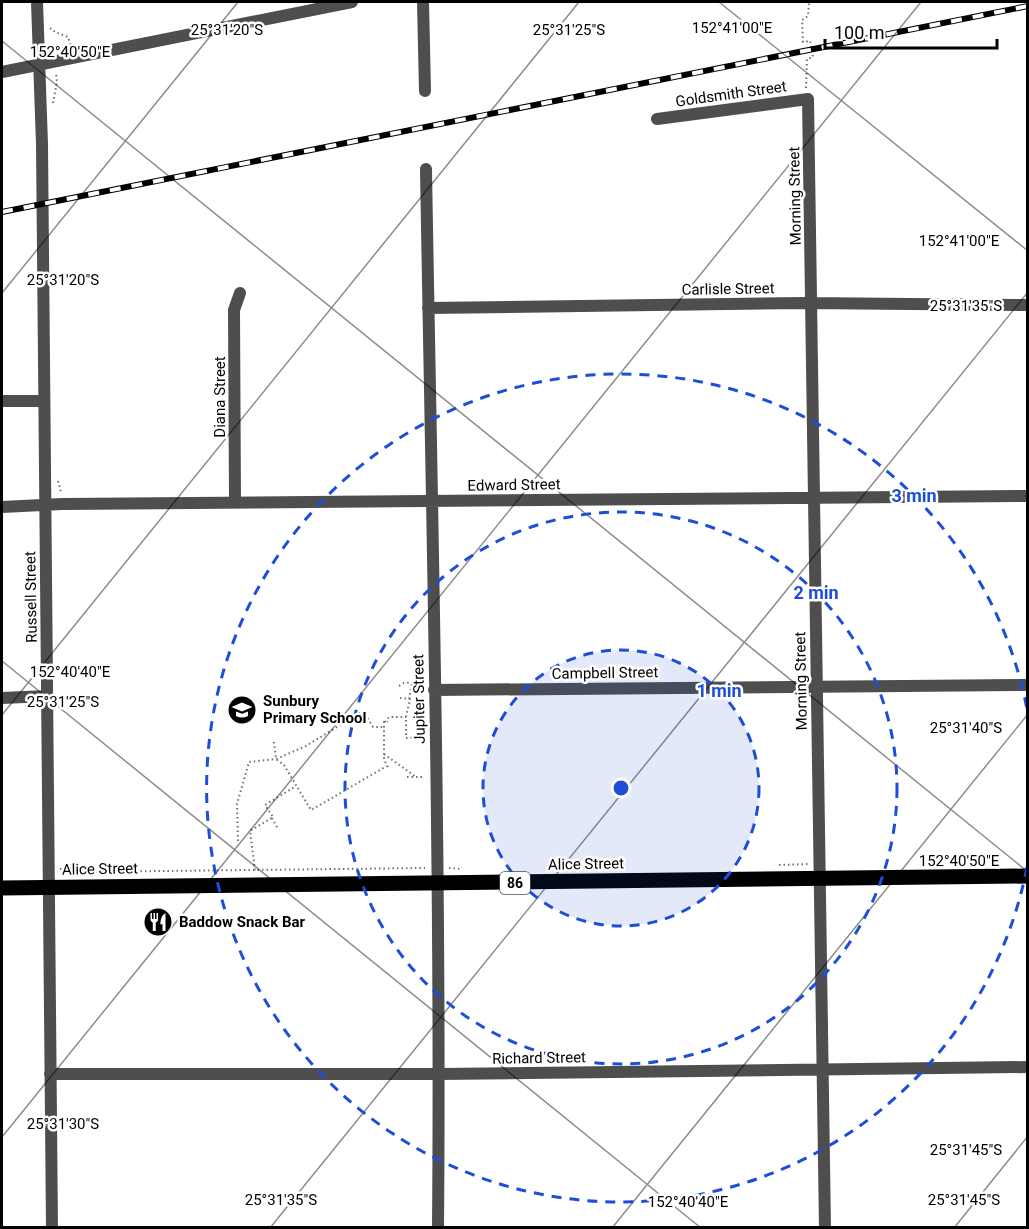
<svg xmlns="http://www.w3.org/2000/svg" width="1029" height="1229" font-family="Roboto,sans-serif">
  <style>
    .lines { fill: none; stroke-linecap: round; stroke-linejoin: round }
    .path { stroke: #707070; stroke-width: 2; stroke-dasharray: 1.5 3; stroke-linecap: butt }
    .minor { stroke: #4e4e4e; stroke-width: 12 }
    .primary { stroke: #000; stroke-width: 15 }
    .rail-casing { stroke: #000; stroke-width: 6 }
    .rail { stroke: #fff; stroke-width: 4; stroke-dasharray: 11; stroke-linecap: butt }
    .ticks { fill: none; stroke: #000; stroke-width: 1.5; stroke-opacity: 0.45 }
    .ring { fill: none; stroke: #1d4ed8; stroke-width: 3; stroke-dasharray: 10 8 }
    .labels { text-anchor: middle; stroke-width: 5; stroke-linejoin: round; paint-order: stroke }
    .shield { fill: #fff; stroke: #4c4c4c; stroke-width: 1.5 }
    .shield-label { font-size: 14px; font-weight: bold; fill: #000 }
    .street-label { font-size: 15px; fill: #000; stroke: #fff }
    .poi-label { font-size: 15px; font-weight: bold; fill: #000; stroke: #fff; text-anchor: start }
    .ticks-label { font-size: 15px; text-anchor: middle; fill: #000; stroke: #fff; stroke-width: 5; stroke-linejoin: round; paint-order: stroke }
    .centre { fill: #1d4ed8; stroke: #fff; stroke-width: 3 }
    .ring-label { font-size: 18px; text-anchor: middle; font-weight: bold; fill: #1d4ed8; stroke: #fff; stroke-width: 5; stroke-linejoin: round; paint-order: stroke }
  </style>
  <rect width="100%" height="100%" fill="#fff"/>
  <g class="lines">
    <path class="path" d="M50,28L55,32L68,37L71,46
      M806,88L807,59L813,57L810,41L803,42L802,20L808,16L809,2
      M53,103L57,82L56,73
      M58,481L61,492
      M399,686L404,683L421,682
      M400,698L410,699L406,717V738L422,737
      M409,699L412,683
      M385,722L389,717H406
      M274,742L276,759L284,765L311,810L387,766
      M384,754L416,777
      M388,767L384,760V722H388
      M407,777H423
      M272,818L278,829
      M238,841L237,804L249,762L276,759L306,746L363,711L373,727H384
      M779,865L809,864
      M449,868L461,869
      M60,869H67L75,872L425,868
      M255,870L250,831L273,817L265,805L296,786"/>
    <path class="minor" d="M37,2L42,144L52,1228
      M423,2L425,91
      M2,72L352,2
      M657,119L808,99L825,1228
      M426,169C432,522 441,875 438,1228
      M428,308L805,303L1028,305
      M2,401H44
      M235,502L234,310L240,293
      M2,507L62,504L1028,496
      M434,690L1028,685
      M2,698L47,696
      M50,1074H439L1028,1067"/>
    <path class="primary" d="M2,888L1028,876"/>
    <g class="rail-casing">
      <path id="rail" d="M2,212L1028,6"/>
    </g>
    <use href="#rail" class="rail"/>
  </g>
  <path class="ticks" d="M719,2L1028,251M2,41L1028,872M2,293L238,2M2,661L701,1228M2,715L579,2M2,1137L921,2M270,1228L1028,292M612,1228L1028,714M954,1228L1028,1136"/>
  <circle cx="621" cy="788" r="138" fill="#1d4ed8" fill-opacity=".12"/>
  <g class="ring">
    <circle cx="621" cy="788" r="138"/>
    <circle cx="621" cy="788" r="276"/>
    <path d="M1027 867A414 414 0 1 1 1027 709"/>
  </g>
  <defs>
    <g id="school-disc" transform="scale(1.5)"><circle r="9.5" fill="#000" stroke="#fff"/><path d="M0-5L7-2L0 1L-7-2ZM-4 1L0 2.5L4 1V4Q0 6-4 4Z" fill="#fff"/></g>
    <g id="restaurant-disc" transform="scale(1.5)"><circle r="9.5" fill="#000" stroke="#fff"/><path d="M-5-6h1v4h1v-4h1v4h1v-4h1v5L-1.5 .5V6h-2V.5L-5-1ZM5-6V6H3V1.5H1.5Q1.5-4 5-6Z" fill="#fff"/></g>
  </defs>
  <g fill-rule="evenodd">
    <use href="#school-disc" x="242" y="710"/>
    <use href="#restaurant-disc" x="158" y="922"/>
  </g>
  <g class="labels">
    <rect class="shield" x="500" y="872" width="30" height="22" rx="4.5"/>
    <g class="shield-label">
      <text x="515" y="888">86</text>
    </g>
    <g class="street-label">
      <text transform="translate(731 94) rotate(-8)" y="5">Goldsmith Street</text>
      <text transform="translate(795 196) rotate(-91)" y="5">Morning Street</text>
      <text transform="translate(728 289) rotate(-1)" y="5">Carlisle Street</text>
      <text transform="translate(220 397) rotate(-90)" y="5">Diana Street</text>
      <text transform="translate(514 485) rotate(-1)" y="5">Edward Street</text>
      <text transform="translate(31 597) rotate(-91)" y="5">Russell Street</text>
      <text transform="translate(605 673) rotate(-1)" y="5">Campbell Street</text>
      <text transform="translate(801 681) rotate(-91)" y="5">Morning Street</text>
      <text transform="translate(419 699) rotate(-91)" y="5">Jupiter Street</text>
      <text transform="translate(586 864) rotate(-1)" y="5">Alice Street</text>
      <text transform="translate(100 869) rotate(-1)" y="5">Alice Street</text>
      <text transform="translate(539 1058) rotate(-1)" y="5">Richard Street</text>
    </g>
    <g class="poi-label">
      <text x="263" y="706">Sunbury<tspan x="263" dy="17">Primary School</tspan></text>
      <text x="179" y="927">Baddow Snack Bar</text>
    </g>
  </g>
  <g class="ticks-label">
    <text x="732" y="33">152°41'00"E</text>
    <text x="227" y="35">25°31'20"S</text>
    <text x="569" y="35">25°31'25"S</text>
    <text x="70" y="57">152°40'50"E</text>
    <text x="959" y="246">152°41'00"E</text>
    <text x="63" y="285">25°31'20"S</text>
    <text x="966" y="311">25°31'35"S</text>
    <text x="70" y="677">152°40'40"E</text>
    <text x="63" y="707">25°31'25"S</text>
    <text x="966" y="733">25°31'40"S</text>
    <text x="959" y="866">152°40'50"E</text>
    <text x="63" y="1129">25°31'30"S</text>
    <text x="966" y="1155">25°31'45"S</text>
    <text x="281" y="1205">25°31'35"S</text>
    <text x="964" y="1205">25°31'45"S</text>
    <text x="688" y="1207">152°40'40"E</text>
  </g>
  <circle cx="621" cy="788" r="9" class="centre"/>
  <g class="ring-label">
    <text x="914" y="502">3 min</text>
    <text x="816" y="599">2 min</text>
    <text x="719" y="697">1 min</text>
  </g>
  <rect width="1029" height="1229" fill="none" stroke="#000000" stroke-width="6"/>
  <path d="M825 39v9h172v-9" fill="none" stroke="#000000" stroke-width="3"/>
  <text x="834" y="39" font-size="18" fill="#000000" stroke="#ffffff" stroke-width="4.5" paint-order="stroke">100 m</text>
</svg>
